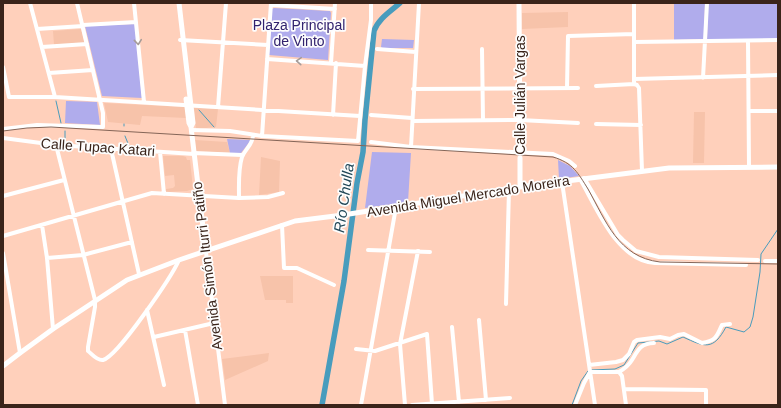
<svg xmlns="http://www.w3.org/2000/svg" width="781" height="408" font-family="Arial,sans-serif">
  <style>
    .built { fill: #f7c3aa }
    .green { fill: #b0acec }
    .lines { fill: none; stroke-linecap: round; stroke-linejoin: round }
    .stream { stroke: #489cbd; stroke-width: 1 }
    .river { stroke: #489cbd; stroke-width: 5.5 }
    .minor { stroke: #fff; stroke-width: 4 }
    .major { stroke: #fff; stroke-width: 5 }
    .tram { stroke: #856557; stroke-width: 1 }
    .oneway { stroke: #a69c98 }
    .labels { text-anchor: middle; stroke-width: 3.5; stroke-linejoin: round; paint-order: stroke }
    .park-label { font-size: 14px; fill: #31226e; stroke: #fdfdfd }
    .street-label { font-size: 14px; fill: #3a241a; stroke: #fdfdfd }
    .water-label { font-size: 15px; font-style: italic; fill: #224757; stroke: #fdfdfd }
  </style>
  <rect width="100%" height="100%" fill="#ffd0bb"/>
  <path class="built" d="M568,12V27L522,29V13Z
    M81,29L85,44L54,45L53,31Z
    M104,103L185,107L186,118L142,116L140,125L108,122Z
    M194,108L218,109L216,127L196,129Z
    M694,112H705L704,163H693Z
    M195,140L227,142L230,153L196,151Z
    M163,156H183L186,157L187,160H190L193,189L187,191L166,192V189L173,188L175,186L174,175L165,176Z
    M261,157L280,161L279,192L259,195Z
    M260,276H293V303H286V300H265Z
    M269,353L268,361L225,380L222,359Z"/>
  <path class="green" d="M674,3H705L704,39L674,40Z
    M708,3H778V39L707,40Z
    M274,8L330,11L331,13L328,60L269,55L272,9Z
    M135,24L142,98L102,96L85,26Z
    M382,39L414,40L413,48H382L381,47Z
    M66,101L97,102L100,125L65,123Z
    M227,139L251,140L241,153H230Z
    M372,152L411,153L408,202L365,208Z
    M558,160L570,166L579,176L559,179Z"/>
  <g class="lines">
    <path class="stream" d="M56,101L61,123
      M199,110L214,127
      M124,126V124
      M65,131V143
      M125,136L129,146
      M591,370L615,369L624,365L638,343L659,341L667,344L683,337C705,347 713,351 726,327L744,332L750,327L753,317L760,272L761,254L778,229
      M572,405L581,381L588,371"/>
    <path class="river" d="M322,405L344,281L357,183L363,152L365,120L374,31C378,19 391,11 400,3"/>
    <path class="minor" d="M30,3L55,97
      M134,3L144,102
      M634,3V84L637,85L639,88L642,171
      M271,5L335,9
      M83,25L136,22
      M37,29L83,26
      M180,40L268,45
      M748,41L749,167
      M634,42L778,40
      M42,47L87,44
      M377,49L416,52
      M482,49L483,120
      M267,59L365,66
      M331,63L335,3
      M3,67L9,97H55L360,116
      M49,73L93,70
      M703,78L707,3
      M634,79L778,75
      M596,86L634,84
      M567,88L568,36L634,34
      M413,89L578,88
      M218,107L226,3
      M749,111H778
      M333,115L336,63
      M371,115L412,118
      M413,121L520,120L578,123
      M596,124L641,125
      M3,129L37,125L103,127V113L77,3
      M191,130L230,131L262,136L358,141L365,66L371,20V3
      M262,136L271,3
      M3,138L56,145L194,154
      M371,142L411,147L553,154L569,161L575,166
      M56,145L95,300V307L88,347V351C92,354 97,361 103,360C118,356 172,276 179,260
      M411,147L419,3
      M111,149L139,274
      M160,152L164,194
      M193,153L242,155
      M584,178L618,235L623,240L636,251L659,257L758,260
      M580,179C597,208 617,261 655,263L746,265
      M562,182L595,405
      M3,196L64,180
      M239,198C239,185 238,170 242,157C245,149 253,145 253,135
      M42,225L47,258L53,329
      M282,225L284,268H297L334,285
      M3,236L152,193L239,198L268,197L283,193
      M368,250L430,252
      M206,252L225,405
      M3,253L20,353
      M47,258L83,255L132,242
      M765,261H778
      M506,304L509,189
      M147,310L164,385
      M479,320L486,400
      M452,327L459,402
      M185,330L198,405
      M154,337L214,323
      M356,349L375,351L427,334L432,404
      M589,365L616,362L623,360L629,354L634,342L637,340L660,337L670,339L678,335L684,334L702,343C717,340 716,337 722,325L730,324
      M619,372C624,369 629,365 632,360C638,350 641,343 654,343
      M624,389L706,390V405
      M361,405L396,207
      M405,405L400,344L418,251
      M412,405L510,398
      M575,405L584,383L590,372H619L622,376L626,405"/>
    <path class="major" d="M179,3L193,123L191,127L206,252
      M519,3L520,153
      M186,99L189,123L191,127
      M520,158V187
      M3,366L20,353L53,329L127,280L179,260L295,221L343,215L520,187L669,168L778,167"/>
    <path class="tram" d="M3,131L27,128L51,127L553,157C573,163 578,173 588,189C606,221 618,257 660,262L778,264"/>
  </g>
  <defs><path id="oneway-chevron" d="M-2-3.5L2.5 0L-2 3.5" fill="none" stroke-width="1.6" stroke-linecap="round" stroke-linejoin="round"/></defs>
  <g class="oneway">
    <use href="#oneway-chevron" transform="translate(138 42) rotate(84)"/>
    <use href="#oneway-chevron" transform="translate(299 61) rotate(-176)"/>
  </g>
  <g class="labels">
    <g class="park-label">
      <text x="299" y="30">Plaza Principal<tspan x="299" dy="16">de Vinto</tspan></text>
    </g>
    <g class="street-label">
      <text transform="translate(520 95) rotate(-90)" y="5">Calle Julián Vargas</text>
      <text transform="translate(98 147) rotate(4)" y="5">Calle Tupac Katari</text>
      <text transform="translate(468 196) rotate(-9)" y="5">Avenida Miguel Mercado Moreira</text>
      <text transform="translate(207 266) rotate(-97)" y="5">Avenida Simón Iturri Patiño</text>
    </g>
    <g class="water-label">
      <text transform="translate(344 198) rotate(-82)" y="5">Río Chulla</text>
    </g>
  </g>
  <rect width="781" height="408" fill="none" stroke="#3a241a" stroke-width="8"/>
</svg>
